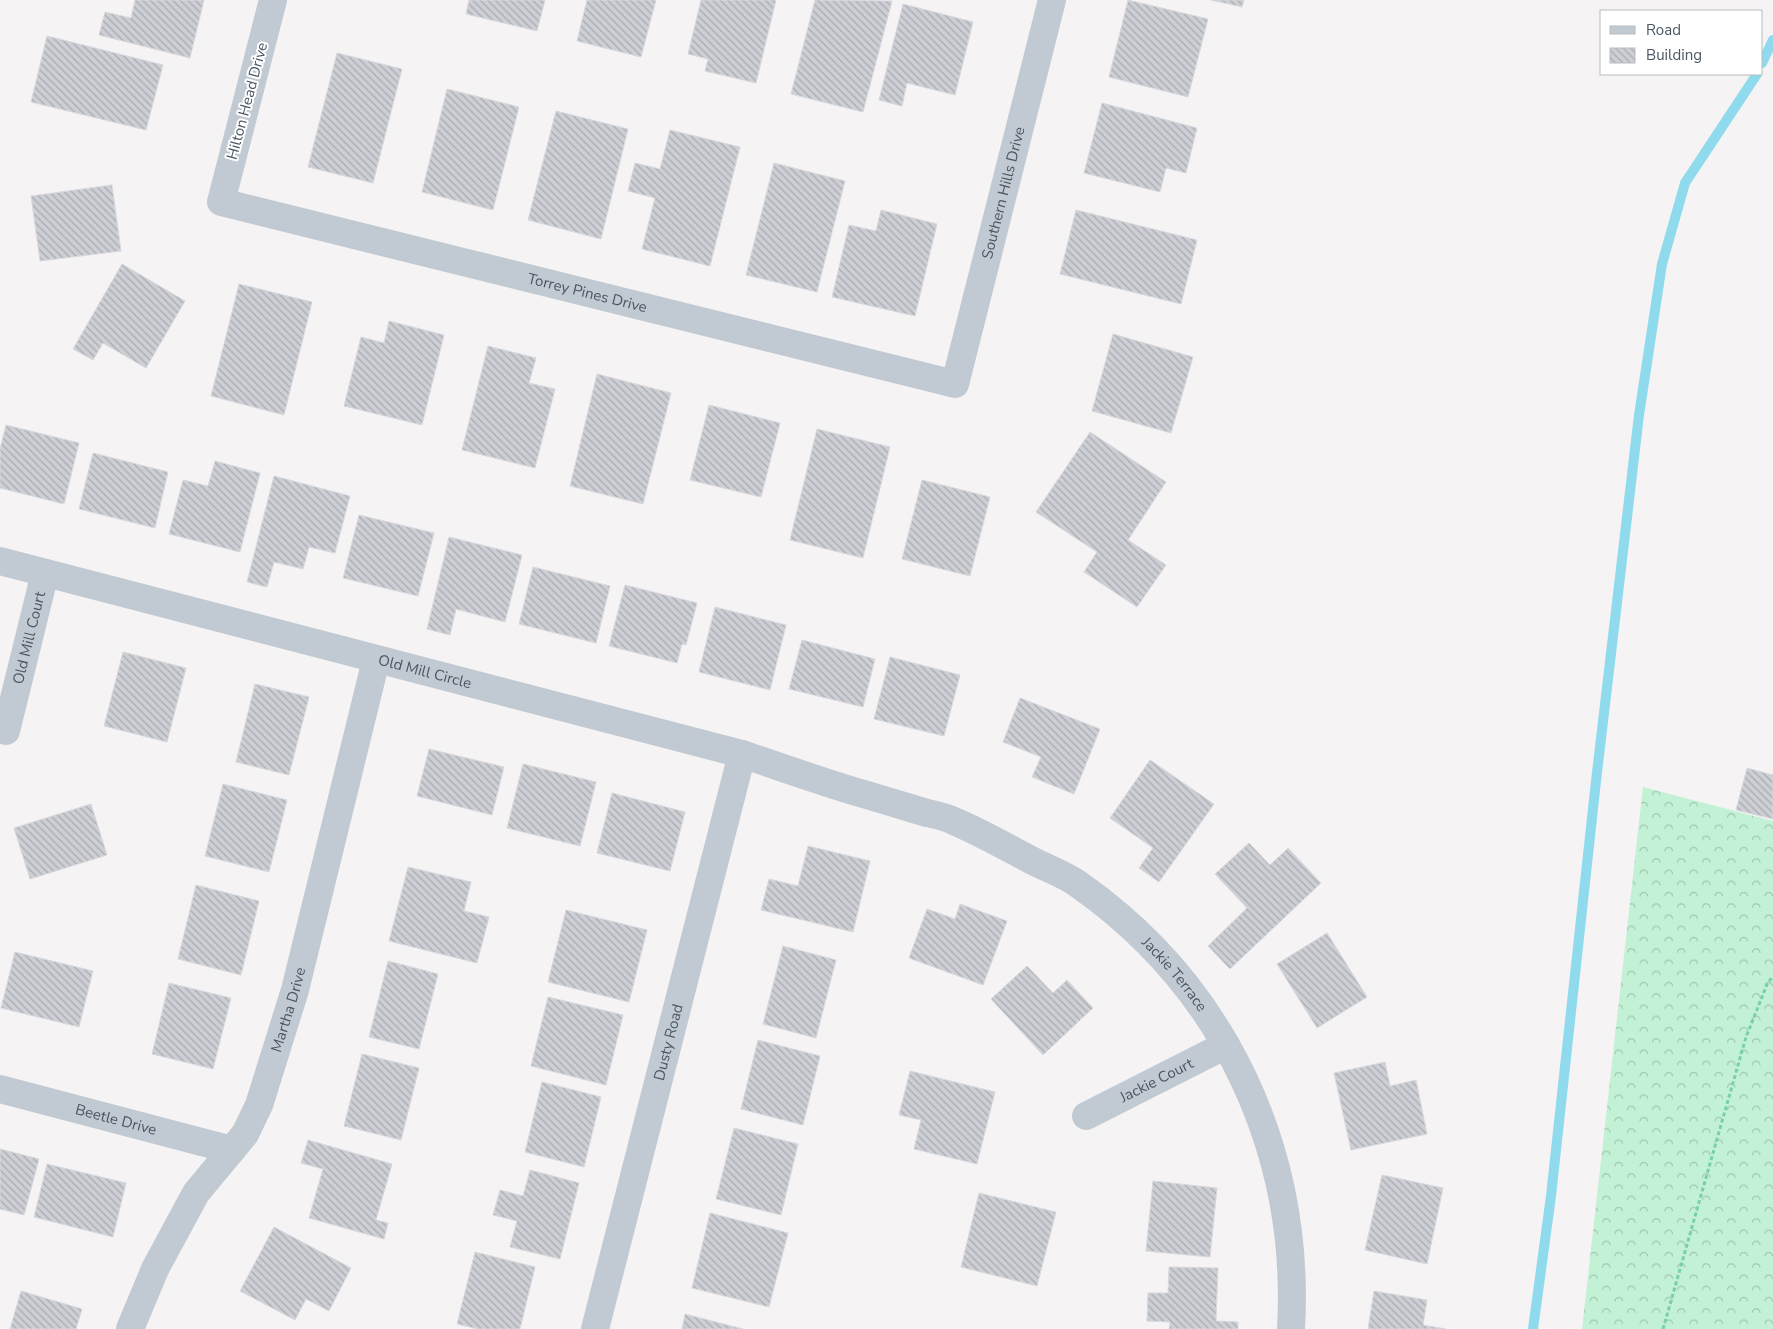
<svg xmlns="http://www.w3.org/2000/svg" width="1773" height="1329" font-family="'Nunito Sans',sans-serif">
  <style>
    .forest { fill: url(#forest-crowns) }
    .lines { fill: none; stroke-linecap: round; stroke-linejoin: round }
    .stream { stroke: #90daee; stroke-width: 10 }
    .building { fill: url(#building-back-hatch); stroke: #d7d9de }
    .path { stroke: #7ad0a6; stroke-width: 3; stroke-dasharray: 4 2.5; stroke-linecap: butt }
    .minor { stroke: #c1cad2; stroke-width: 28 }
    .labels { text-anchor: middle; stroke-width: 4; stroke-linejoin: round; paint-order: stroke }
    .street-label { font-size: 15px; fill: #4a5661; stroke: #fff }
  </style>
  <defs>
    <pattern id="forest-crowns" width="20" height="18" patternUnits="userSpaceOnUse" patternTransform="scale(1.25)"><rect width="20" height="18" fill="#c3f1d5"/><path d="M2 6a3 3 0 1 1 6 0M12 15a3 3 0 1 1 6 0" fill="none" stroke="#a0c6b0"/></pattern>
    <pattern id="building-back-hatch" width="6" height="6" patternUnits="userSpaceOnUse" patternTransform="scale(1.25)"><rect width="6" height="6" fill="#cdcfd5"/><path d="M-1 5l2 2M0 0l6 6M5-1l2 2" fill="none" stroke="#a8abb0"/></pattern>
  </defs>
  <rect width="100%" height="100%" fill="#f5f3f3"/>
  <path class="forest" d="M1643,787L1773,821V1329H1582Z"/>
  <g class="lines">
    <path class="stream" d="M1762,63L1773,40
      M1533,1329L1551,1196L1596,781L1639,415L1662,264L1685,183L1757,74"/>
  </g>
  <path class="building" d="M135,0H204L190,58L99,35L105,12L131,18Z
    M469,0H545L537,31L466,14Z
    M587,0H656L641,57L577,41Z
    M701,0H776L756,83L705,71L708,59L688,54Z
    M815,0L892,1L863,112L791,94Z
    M1128,0L1208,19L1188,97L1109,77Z
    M1211,0H1244L1242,7Z
    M903,4L973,22L955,95L907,83L902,106L879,100Z
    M47,36L163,65L146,130L31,102Z
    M337,53L402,69L373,183L308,167Z
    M447,89L519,107L493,210L422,192Z
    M1102,103L1197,128L1186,173L1166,168L1160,192L1084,173Z
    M556,111L628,129L601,239L528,220Z
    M670,130L740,147L710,266L642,249L655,198L628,191L635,163L660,169Z
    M774,163L845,181L817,292L746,275Z
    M112,185L121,251L40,261L31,196Z
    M881,210L937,224L915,316L832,297L849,225L876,231Z
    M1076,210L1197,240L1181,304L1060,274Z
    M122,264L185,301L146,368L103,343L93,360L73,349Z
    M239,284L312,302L284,415L211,396Z
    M389,321L444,335L422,425L344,406L361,337L384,343Z
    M1113,334L1193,357L1171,433L1092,411Z
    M488,346L536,358L529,383L555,389L535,468L462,450Z
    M597,374L671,393L643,504L570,486Z
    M709,405L780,423L761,497L690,480Z
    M6,425L79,443L64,504L0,488V449Z
    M817,429L890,447L863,558L790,540Z
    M1090,432L1166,482L1128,540L1166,565L1137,607L1084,572L1097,552L1036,512Z
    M93,453L168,472L155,528L79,509Z
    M215,461L260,473L240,552L169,534L183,480L208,486Z
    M274,476L350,496L335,553L309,547L303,569L274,562L267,587L247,582Z
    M922,480L990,497L970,576L902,559Z
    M359,515L434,533L418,596L343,578Z
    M449,537L522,555L505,622L456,609L450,635L427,629Z
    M533,567L610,586L596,643L519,624Z
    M625,585L697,603L686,645L682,644L677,663L609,646Z
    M715,607L786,625L770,690L699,672Z
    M802,640L875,659L863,707L789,689Z
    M123,652L186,668L167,742L104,726Z
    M890,657L960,675L944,736L874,719Z
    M255,684L309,697L289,775L236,762Z
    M1020,698L1100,729L1074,794L1032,777L1041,757L1003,742Z
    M429,749L504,767L492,815L417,796Z
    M1150,760L1214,804L1159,882L1139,868L1153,848L1110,818Z
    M523,764L596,782L580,846L507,828Z
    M1747,768L1773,775V819L1736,810Z
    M223,784L287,800L269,872L205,856Z
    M612,793L685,812L670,871L597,853Z
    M91,804L107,855L30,879L14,828Z
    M1249,843L1270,865L1288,848L1321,883L1230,969L1208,946L1247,908L1215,874Z
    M808,846L870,861L853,932L761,910L769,879L798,886Z
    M408,867L471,882L464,911L489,917L477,963L389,941Z
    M196,885L259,901L241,975L178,959Z
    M960,904L1007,921L983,985L909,958L927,909L955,919Z
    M566,910L647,930L629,1002L548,982Z
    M1327,933L1367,997L1317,1028L1277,964Z
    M783,946L836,960L816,1038L763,1024Z
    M15,952L93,971L79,1027L1,1008Z
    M388,961L438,974L419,1049L369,1037Z
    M1027,966L1053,993L1067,980L1093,1008L1043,1055L991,999Z
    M169,983L231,998L213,1069L152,1054Z
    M548,997L623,1015L606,1085L531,1066Z
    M758,1040L820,1056L803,1125L741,1109Z
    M362,1054L419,1068L401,1140L344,1126Z
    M1385,1062L1390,1086L1416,1080L1427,1134L1351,1150L1334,1073Z
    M910,1071L995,1092L977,1164L914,1149L921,1120L899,1115Z
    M542,1082L601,1097L584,1167L525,1152Z
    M734,1128L798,1144L781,1215L716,1199Z
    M308,1140L392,1164L376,1220L388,1223L384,1239L309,1218L323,1169L301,1163Z
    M0,1149L39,1159L24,1215L0,1209Z
    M47,1164L126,1183L113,1237L34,1217Z
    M530,1170L579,1183L560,1259L510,1247L517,1221L493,1215L500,1190L523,1196Z
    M1382,1175L1443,1188L1427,1264L1365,1250Z
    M1153,1181L1217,1188L1210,1257L1146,1251Z
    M979,1193L1056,1212L1037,1286L961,1267Z
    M710,1213L788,1233L769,1307L692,1288Z
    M274,1227L351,1268L329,1311L306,1299L295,1320L240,1291Z
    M475,1252L535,1267L520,1329H478L457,1324Z
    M1169,1267L1218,1268L1216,1321L1238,1322V1329H1169L1170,1322L1147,1321L1148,1293H1168Z
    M21,1291L82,1309L76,1329H10Z
    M1374,1291L1427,1300L1423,1325L1446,1329H1368Z
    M685,1314L743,1329H682Z"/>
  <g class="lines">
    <path class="path" d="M1663,1329L1746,1037L1768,982L1773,977"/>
    <g class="minor">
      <path id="s1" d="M273,0L221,202L955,384L1052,0"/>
      <path id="s2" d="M0,561L742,754C783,768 825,783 867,795C887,801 907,807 927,813C936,815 947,817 956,822C982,833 1006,847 1031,860C1046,868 1064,874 1078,884C1225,987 1301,1151 1291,1329"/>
      <path id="s3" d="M6,731L45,573"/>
      <path id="s4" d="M0,1089L232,1150"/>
      <path id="s5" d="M1086,1116L1226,1045"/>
      <path id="s6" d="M130,1329L155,1269L196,1193L245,1134L259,1105L295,990L376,660"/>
      <path id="s7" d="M595,1329L742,754"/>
    </g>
  </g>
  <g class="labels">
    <g class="street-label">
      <text transform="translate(247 101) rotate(-75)" y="5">Hilton Head Drive</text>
      <text dy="5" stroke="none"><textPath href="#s1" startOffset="1162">Southern Hills Drive</textPath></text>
      <text dy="5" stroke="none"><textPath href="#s1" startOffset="586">Torrey Pines Drive</textPath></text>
      <text dy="5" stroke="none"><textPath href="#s3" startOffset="96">Old Mill Court</textPath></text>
      <text dy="5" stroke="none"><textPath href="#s2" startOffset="439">Old Mill Circle</textPath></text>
      <text dy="5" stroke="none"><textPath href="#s2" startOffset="1261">Jackie Terrace</textPath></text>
      <text dy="5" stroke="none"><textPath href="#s6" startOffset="360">Martha Drive</textPath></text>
      <text dy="5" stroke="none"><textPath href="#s7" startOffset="296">Dusty Road</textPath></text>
      <text dy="5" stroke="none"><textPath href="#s5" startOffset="79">Jackie Court</textPath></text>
      <text dy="5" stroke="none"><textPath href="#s4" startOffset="120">Beetle Drive</textPath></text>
    </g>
  </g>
  <rect x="1600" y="10" width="162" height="65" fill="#ffffff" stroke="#b7bbc0"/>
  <rect x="1610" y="26" width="25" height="8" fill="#c1cad2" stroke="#b7bbc0"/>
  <text x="1646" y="35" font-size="15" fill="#4a5661">Road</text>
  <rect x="1610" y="48" width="25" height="15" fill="url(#building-back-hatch)" stroke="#b7bbc0"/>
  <text x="1646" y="60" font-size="15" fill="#4a5661">Building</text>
</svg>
